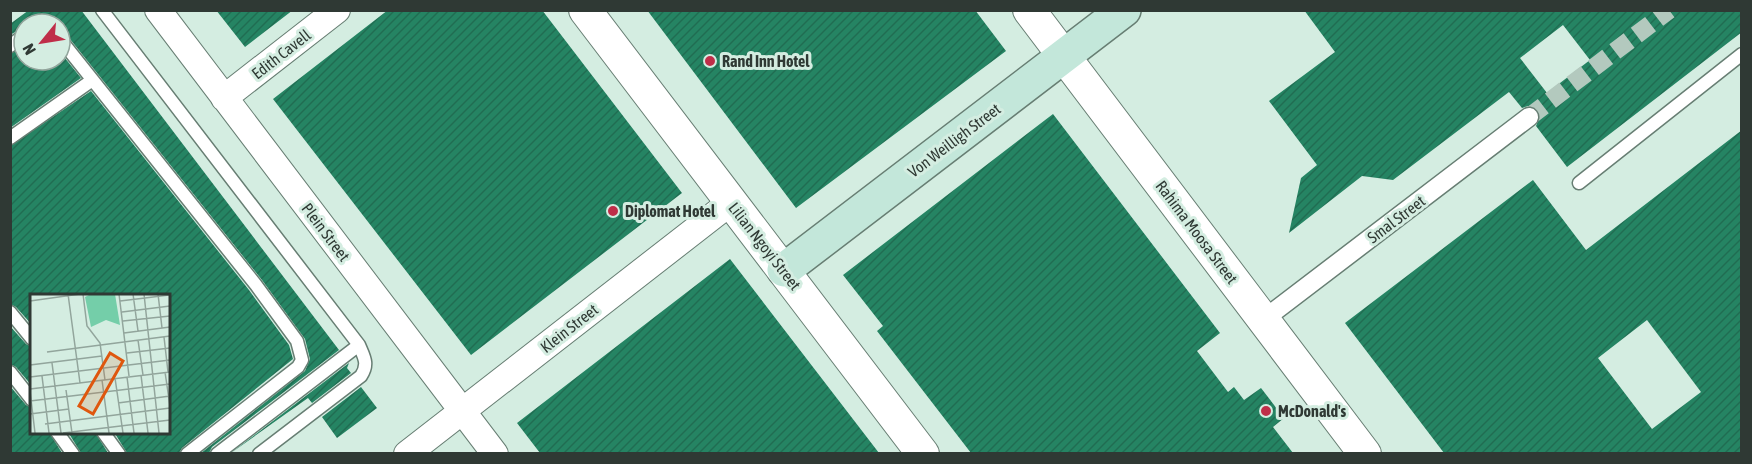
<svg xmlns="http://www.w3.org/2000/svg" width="1752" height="464" font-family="'Asap Condensed',sans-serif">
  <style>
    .building { fill: url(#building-hatch); fill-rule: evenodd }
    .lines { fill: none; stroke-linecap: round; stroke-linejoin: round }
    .pedestrian-tunnel { stroke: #b3c9be; stroke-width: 18; stroke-dasharray: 18 9; stroke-linecap: butt }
    .service-casing { stroke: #677e73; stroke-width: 15 }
    .pedestrian-casing { stroke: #677e73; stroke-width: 21 }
    .minor-casing { stroke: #677e73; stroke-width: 28 }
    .tertiary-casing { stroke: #677e73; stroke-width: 34 }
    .secondary-casing { stroke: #677e73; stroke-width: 36 }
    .service { stroke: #fff; stroke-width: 12 }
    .pedestrian { stroke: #fff; stroke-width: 18 }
    .minor { stroke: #fff; stroke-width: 26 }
    .tertiary { stroke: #fff; stroke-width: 32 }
    .secondary { stroke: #c3e7da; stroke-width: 33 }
    .poi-dot { fill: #bf2e49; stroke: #d4ede1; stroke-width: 2 }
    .labels { text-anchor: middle; stroke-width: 6; stroke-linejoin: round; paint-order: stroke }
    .street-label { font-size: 16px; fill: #2f3934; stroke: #d4ede1 }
    .poi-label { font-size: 16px; font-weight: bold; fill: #2f3934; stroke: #d4ede1; text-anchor: start }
    .inset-road { fill: none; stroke: #92a59c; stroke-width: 1.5 }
    .view { fill: #df570e; fill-opacity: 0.15; stroke: #df570e; stroke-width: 3 }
    .inset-edge { fill: none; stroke: #2f3934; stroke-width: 3 }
  </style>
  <defs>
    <pattern id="building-hatch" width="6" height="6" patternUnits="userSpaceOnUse" patternTransform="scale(1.5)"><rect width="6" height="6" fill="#258463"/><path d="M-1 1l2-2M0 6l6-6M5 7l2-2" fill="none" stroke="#206d52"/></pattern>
  </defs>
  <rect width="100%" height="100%" fill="#d4ede1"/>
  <path class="building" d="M29,10H81L339,350L212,447L209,453H201L305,371L310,359L305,339L262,280L66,34L60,31V24H24V27L10,35V24Z
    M216,10H293L245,47Z
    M388,10H542L682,193L471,355L273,99Z
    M647,10H975L1006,51L796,208Z
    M1304,10H1742V32L1567,167L1536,126L1540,116L1538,110L1528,106L1522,108L1509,92L1393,180L1362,176L1289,233L1301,178L1317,165L1269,101L1335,52ZM1563,25L1590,60L1547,93L1520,58Z
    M24,45V60H60V52L81,78L10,128V54Z
    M91,91L249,290L289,345L293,359L182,448L179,453H127L114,432H168V296H32V325L16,307L10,304V146Z
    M1053,114L1220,333L1197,351L1228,392L1234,387L1244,400L1261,388L1284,418L1273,427L1293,453H971L877,331L883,326L843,275Z
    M1742,130V453H1444L1345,323L1533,180L1586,250ZM1647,320L1701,392L1652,429L1598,358Z
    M730,259L879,453H540L517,423Z
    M10,326L26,344L32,347V386L16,367L10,364Z
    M349,363L347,368L351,373L312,403L308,398L231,453Z
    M10,386L26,405L32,408V432H49L62,453H10Z
    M361,387L377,408L337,438L322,417Z
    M68,432H95L108,453H81Z"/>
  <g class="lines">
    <path class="pedestrian-tunnel" d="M1529,117L1669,10"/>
    <g class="service-casing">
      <path id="service" d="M102,10L359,345C364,357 369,364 361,376L259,454
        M60,39L256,285L297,341L302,360L298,367L187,454
        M10,46L24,35
        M10,138L91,81
        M1579,183L1742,54
        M10,312L32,339
        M10,372L32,400
        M57,432L73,454
        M103,432L119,454
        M217,454L359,345"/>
    </g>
    <g class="pedestrian-casing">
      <path id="pedestrian" d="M1263,320L1529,117"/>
    </g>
    <g class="minor-casing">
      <path id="minor" d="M158,10L495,454
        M224,98L337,10
        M407,454L731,202"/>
    </g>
    <g class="tertiary-casing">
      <path id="tertiary" d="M585,10L923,454
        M1029,10L1365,454"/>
    </g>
    <g class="secondary-casing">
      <path id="secondary" d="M784,270L1124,10"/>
    </g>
    <use href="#service" class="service"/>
    <use href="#pedestrian" class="pedestrian"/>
    <use href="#minor" class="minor"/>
    <use href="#tertiary" class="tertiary"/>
    <use href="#secondary" class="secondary"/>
  </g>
  <g class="poi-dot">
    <circle cx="710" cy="61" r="6"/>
    <circle cx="613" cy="211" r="6"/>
    <circle cx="1266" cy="411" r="6"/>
  </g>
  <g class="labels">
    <g class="street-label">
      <text transform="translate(281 54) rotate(-38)" y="6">Edith Cavell</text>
      <text transform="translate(954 140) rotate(-37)" y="6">Von Weilligh Street</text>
      <text transform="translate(1396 219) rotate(-37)" y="6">Smal Street</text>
      <text transform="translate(326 232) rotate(53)" y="6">Plein Street</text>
      <text transform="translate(1197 232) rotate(53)" y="6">Rahima Moosa Street</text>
      <text transform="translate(765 246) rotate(52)" y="6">Lilian Ngoyi Street</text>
      <text transform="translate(569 328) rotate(-38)" y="6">Klein Street</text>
    </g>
    <g class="poi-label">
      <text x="722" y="67">Rand Inn Hotel</text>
      <text x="625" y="217">Diplomat Hotel</text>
      <text x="1278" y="417">McDonald's</text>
    </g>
  </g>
  <g transform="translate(30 294)">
    <rect width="140" height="140" fill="#d4ede1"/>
    <path d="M61,0H85L90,31L76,26L61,33L55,3Z" fill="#74cea9"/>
    <path class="inset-road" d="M38,0L50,89M53,0L57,32L70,49L75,86M89,0L99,82M103,0L108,37M114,0L129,139M128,0L132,34M115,4L139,1M0,7L50,0M90,7L115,4M92,18L140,12M93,27L140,22M94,39L140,33M134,43L138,78M108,46L113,81M17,58L140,42M97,59L140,54M22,69L31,139M0,71L72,62M135,78L140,112M111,81L118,139M12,82L19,139M0,83L140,66M97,83L104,139M85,84L93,139M72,86L79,139M0,95L140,78M36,96L42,139M0,97L5,139M0,107L140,90M88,109L140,102M0,120L39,115M15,130L140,114M33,139L140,126"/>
    <path class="view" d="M80,59L93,67L63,120L49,112Z"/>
    <rect width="140" height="140" class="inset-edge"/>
  </g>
  <rect width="1752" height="464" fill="none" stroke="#2f3934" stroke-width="24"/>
  <g transform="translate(42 42) rotate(240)"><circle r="28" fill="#d4ede1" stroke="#92a59c" stroke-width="1.5"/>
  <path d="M0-4.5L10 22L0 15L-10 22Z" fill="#bf2e49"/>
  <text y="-9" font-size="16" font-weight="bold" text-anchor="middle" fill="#2f3934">N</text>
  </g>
</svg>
